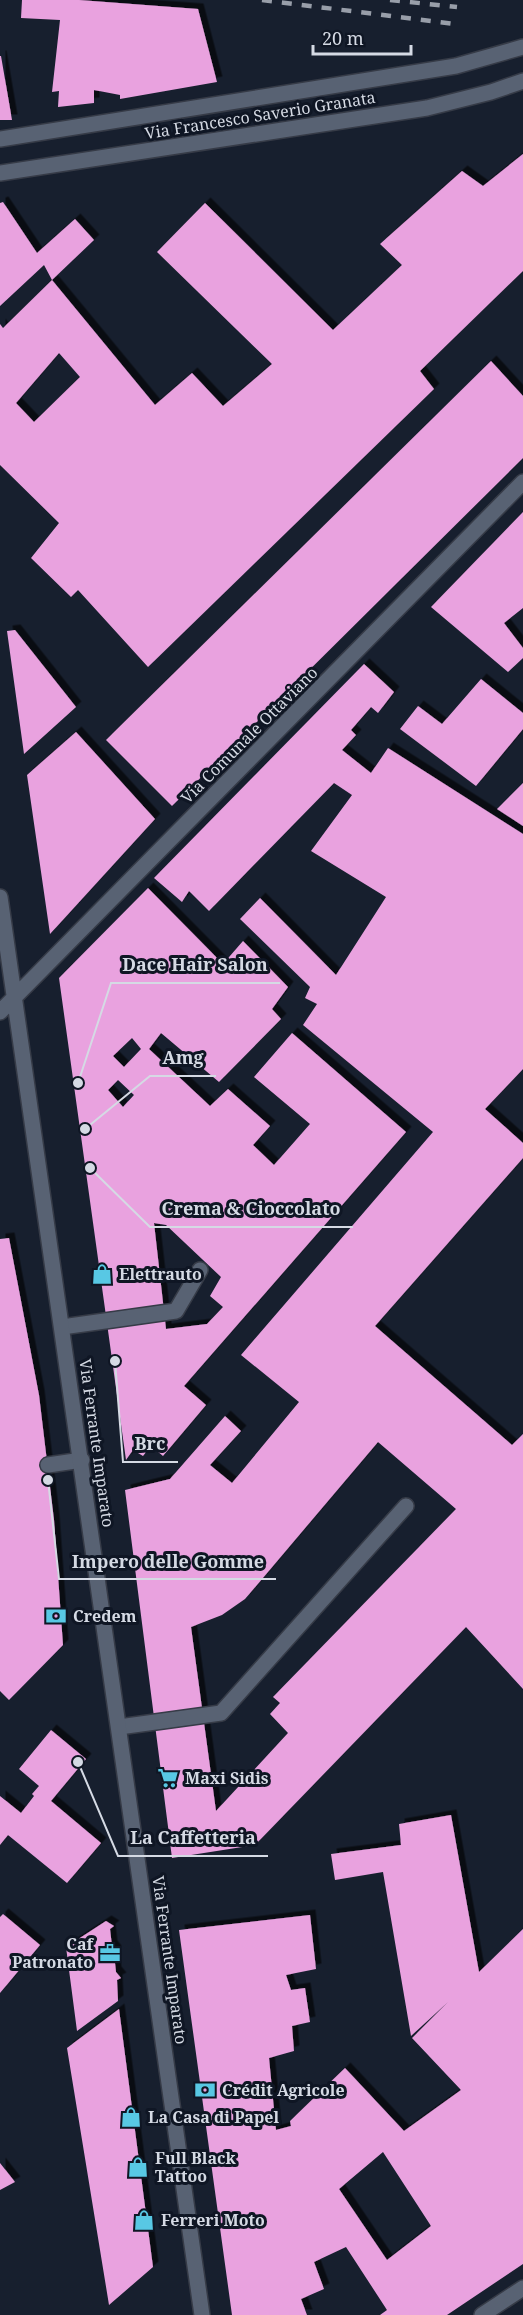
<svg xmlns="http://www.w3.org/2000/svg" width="523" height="2315" font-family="'Noto Serif',serif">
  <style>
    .building { fill: #e9a2df; fill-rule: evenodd; filter: url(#shadow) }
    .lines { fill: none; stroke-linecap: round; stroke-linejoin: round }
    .service-casing { stroke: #363b47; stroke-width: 18 }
    .minor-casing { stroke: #363b47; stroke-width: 18 }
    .service { stroke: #586273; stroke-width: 15 }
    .minor { stroke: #586273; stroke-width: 15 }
    .rail { stroke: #989ea9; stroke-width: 4.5; stroke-dasharray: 10 10; stroke-linecap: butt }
    .labels { text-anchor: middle; stroke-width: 6; stroke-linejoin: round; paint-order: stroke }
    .street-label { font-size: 16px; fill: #d5dae4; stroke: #0f1624 }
    .poi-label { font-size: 16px; font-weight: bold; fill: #d5dae4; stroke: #0f1624; text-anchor: start }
    .leader { fill: none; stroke: #d5dae4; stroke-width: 2 }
    .callout-dot { fill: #d5dae4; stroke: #0f1624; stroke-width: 2 }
    .callout-label { font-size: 18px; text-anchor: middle; font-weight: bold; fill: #d5dae4; stroke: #0f1624; stroke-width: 6; stroke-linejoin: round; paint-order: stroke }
  </style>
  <defs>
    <filter id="shadow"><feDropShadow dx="5.5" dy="-5.5" stdDeviation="0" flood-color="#0009"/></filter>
  </defs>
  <rect width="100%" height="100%" fill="#171f2e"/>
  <path class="building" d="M22,0H79L198,9L217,82L120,99V95L94,90V103L58,107L59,91L52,92L60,20L21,18Z
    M0,56H1L12,120H0Z
    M523,154V271L420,371L434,389L148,667L78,590L71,597L31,558L59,523L0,465V324L3,328L52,280L155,405L192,373L223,406L272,364L157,252L205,203L333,330L402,265L380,244L462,171L483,186ZM59,353L80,377L34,422L16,403Z
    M3,202L37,253L75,219L94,240L52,280L44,265L0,306V203Z
    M491,361L523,396V458L172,806L106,740Z
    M523,512V608L504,623L523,648V658L508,672L431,607Z
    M15,630L76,707L24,754L7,631Z
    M364,664L394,692L378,713L371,707L351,730L356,735L342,750L371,773L388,748L523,834V1069L485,1109L523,1143V1158L375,1326L512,1445L523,1434V1689L466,1627L255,1845L172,1858L125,1490L170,1479L225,1416L241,1431L210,1465L232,1483L299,1402L241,1355L433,1132L303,1025L317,1004L305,998L310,987L240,919L260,898L336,975L386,897L311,851L352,795L334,783L209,911L189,891L182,902L154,878ZM378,1442L456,1509L273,1697L280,1703L270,1714L288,1733L216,1811L191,1627L222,1615L245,1599Z
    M481,679L523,713V729L476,786L400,729L418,706L442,724Z
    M76,732L155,819L50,934L27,775Z
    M523,783V826L497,809Z
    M148,888L223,964L243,941L288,987L272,1009L281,1019L219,1082L161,1033L149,1049L210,1106L228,1089L270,1126L253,1145L274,1165L310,1124L254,1077L292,1033L406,1132L184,1386L206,1405L163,1456L151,1446L143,1456L133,1450L126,1460L59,978ZM132,1038L141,1049L124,1067L113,1056ZM118,1080L134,1095L123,1107L108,1090ZM154,1223L166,1225L221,1277L210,1296L223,1307L207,1324L166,1329Z
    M9,1238L39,1395L54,1520L63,1645L9,1700L0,1691V1239Z
    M51,1730L86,1759L51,1801L101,1843L67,1883L8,1835L0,1845V1796L21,1813L34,1796L32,1794L39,1786L19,1769Z
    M451,1815L479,1972L523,1929V2264L447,2315H380L387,2310L346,2247L314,2262L324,2289L301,2299L307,2315H232L179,1930L310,1915L316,1969L286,1975L291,1990L305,1988L310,2022L292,2026L294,2051L269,2058L276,2130L291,2126L290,2121L345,2068L404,2131L461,2090L412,2038L448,2002L411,2036L383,1872L335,1880L331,1854L401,1845L399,1824ZM383,2152L431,2226L387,2260L339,2189Z
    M3,1914L40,1945L0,1993V1917Z
    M106,1921L114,1926L110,1929L112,1946L116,1951L114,1954L116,1972L121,1978L117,1980L118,2001L77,2031L66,1947Z
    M119,2009L153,2267L109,2305L67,2048Z
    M0,2163L15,2182L0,2190Z"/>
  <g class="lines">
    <g class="service-casing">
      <path id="service" d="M62,1327L176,1311L200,1270
        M48,1465L82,1460
        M119,1727L221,1713L406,1506"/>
    </g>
    <g class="minor-casing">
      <path id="minor" d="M0,139L456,66L523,47
        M0,173L427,108L491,92L523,81
        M0,897L202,2315
        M0,1012L523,482
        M482,2315L523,2288"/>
    </g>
    <use href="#service" class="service"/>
    <use href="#minor" class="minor"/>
    <path class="rail" d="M262,0L455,24
      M390,0L457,7"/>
  </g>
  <defs>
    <g id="shop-bare" transform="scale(1.62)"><path d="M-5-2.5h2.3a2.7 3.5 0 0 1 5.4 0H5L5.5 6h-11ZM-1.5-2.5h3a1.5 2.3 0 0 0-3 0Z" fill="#58c8e4" stroke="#0f1624" stroke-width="2.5" paint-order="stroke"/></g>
    <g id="bank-bare" transform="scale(1.62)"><path d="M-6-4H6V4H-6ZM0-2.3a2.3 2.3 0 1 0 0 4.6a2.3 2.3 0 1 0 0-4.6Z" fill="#58c8e4" stroke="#0f1624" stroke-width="2.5" paint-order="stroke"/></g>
    <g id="supermarket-bare" transform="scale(1.62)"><path d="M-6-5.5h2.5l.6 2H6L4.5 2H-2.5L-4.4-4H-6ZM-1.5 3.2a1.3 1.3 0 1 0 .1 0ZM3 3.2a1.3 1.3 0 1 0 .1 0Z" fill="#58c8e4" stroke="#0f1624" stroke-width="2.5" paint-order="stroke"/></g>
    <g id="office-bare" transform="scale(1.62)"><path d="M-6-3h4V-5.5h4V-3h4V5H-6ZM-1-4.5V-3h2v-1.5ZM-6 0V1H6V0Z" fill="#58c8e4" stroke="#0f1624" stroke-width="2.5" paint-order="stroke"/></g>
  </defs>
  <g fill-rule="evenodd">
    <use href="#shop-bare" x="102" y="1274"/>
    <use href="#bank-bare" x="56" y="1616"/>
    <use href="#supermarket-bare" x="168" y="1778"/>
    <use href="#office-bare" x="110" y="1953"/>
    <use href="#bank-bare" x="205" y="2090"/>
    <use href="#shop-bare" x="131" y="2117"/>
    <use href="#shop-bare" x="138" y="2167"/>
    <use href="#shop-bare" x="144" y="2220"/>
  </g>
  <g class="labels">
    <g class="street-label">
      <text transform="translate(260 115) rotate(-9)" y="6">Via Francesco Saverio Granata</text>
      <text transform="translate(249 735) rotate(-45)" y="6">Via Comunale Ottaviano</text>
      <text transform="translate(97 1443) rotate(82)" y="6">Via Ferrante Imparato</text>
      <text transform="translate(170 1960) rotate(82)" y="6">Via Ferrante Imparato</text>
    </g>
    <g class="poi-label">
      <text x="119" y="1280">Elettrauto</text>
      <text x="73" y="1622">Credem</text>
      <text x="185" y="1784">Maxi Sidis</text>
      <text x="93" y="1950" text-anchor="end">Caf<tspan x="93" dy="18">Patronato</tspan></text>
      <text x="222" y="2096">Crédit Agricole</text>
      <text x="148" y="2123">La Casa di Papel</text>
      <text x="155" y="2164">Full Black<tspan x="155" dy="18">Tattoo</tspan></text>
      <text x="161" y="2226">Ferreri Moto</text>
    </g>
  </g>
  <path class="leader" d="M78 1083L111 983H280M85 1129L150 1076H216M90 1168L150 1227H353M115 1361L123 1462H178M48 1480L59 1579H276M78 1762L118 1856H268"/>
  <g class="callout-dot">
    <circle cx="78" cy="1083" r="6"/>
    <circle cx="85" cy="1129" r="6"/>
    <circle cx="90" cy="1168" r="6"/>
    <circle cx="115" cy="1361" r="6"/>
    <circle cx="48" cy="1480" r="6"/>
    <circle cx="78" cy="1762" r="6"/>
  </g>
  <g class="callout-label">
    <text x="195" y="971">Dace Hair Salon</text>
    <text x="183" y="1064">Amg</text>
    <text x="251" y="1215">Crema &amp; Cioccolato</text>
    <text x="150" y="1450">Brc</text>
    <text x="168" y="1568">Impero delle Gomme</text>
    <text x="193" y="1844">La Caffetteria</text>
  </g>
  <path d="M313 45v9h98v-9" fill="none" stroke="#d5dae4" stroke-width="3"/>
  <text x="322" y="45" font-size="18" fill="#d5dae4" stroke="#0f1624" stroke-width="4.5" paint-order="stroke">20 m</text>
</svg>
